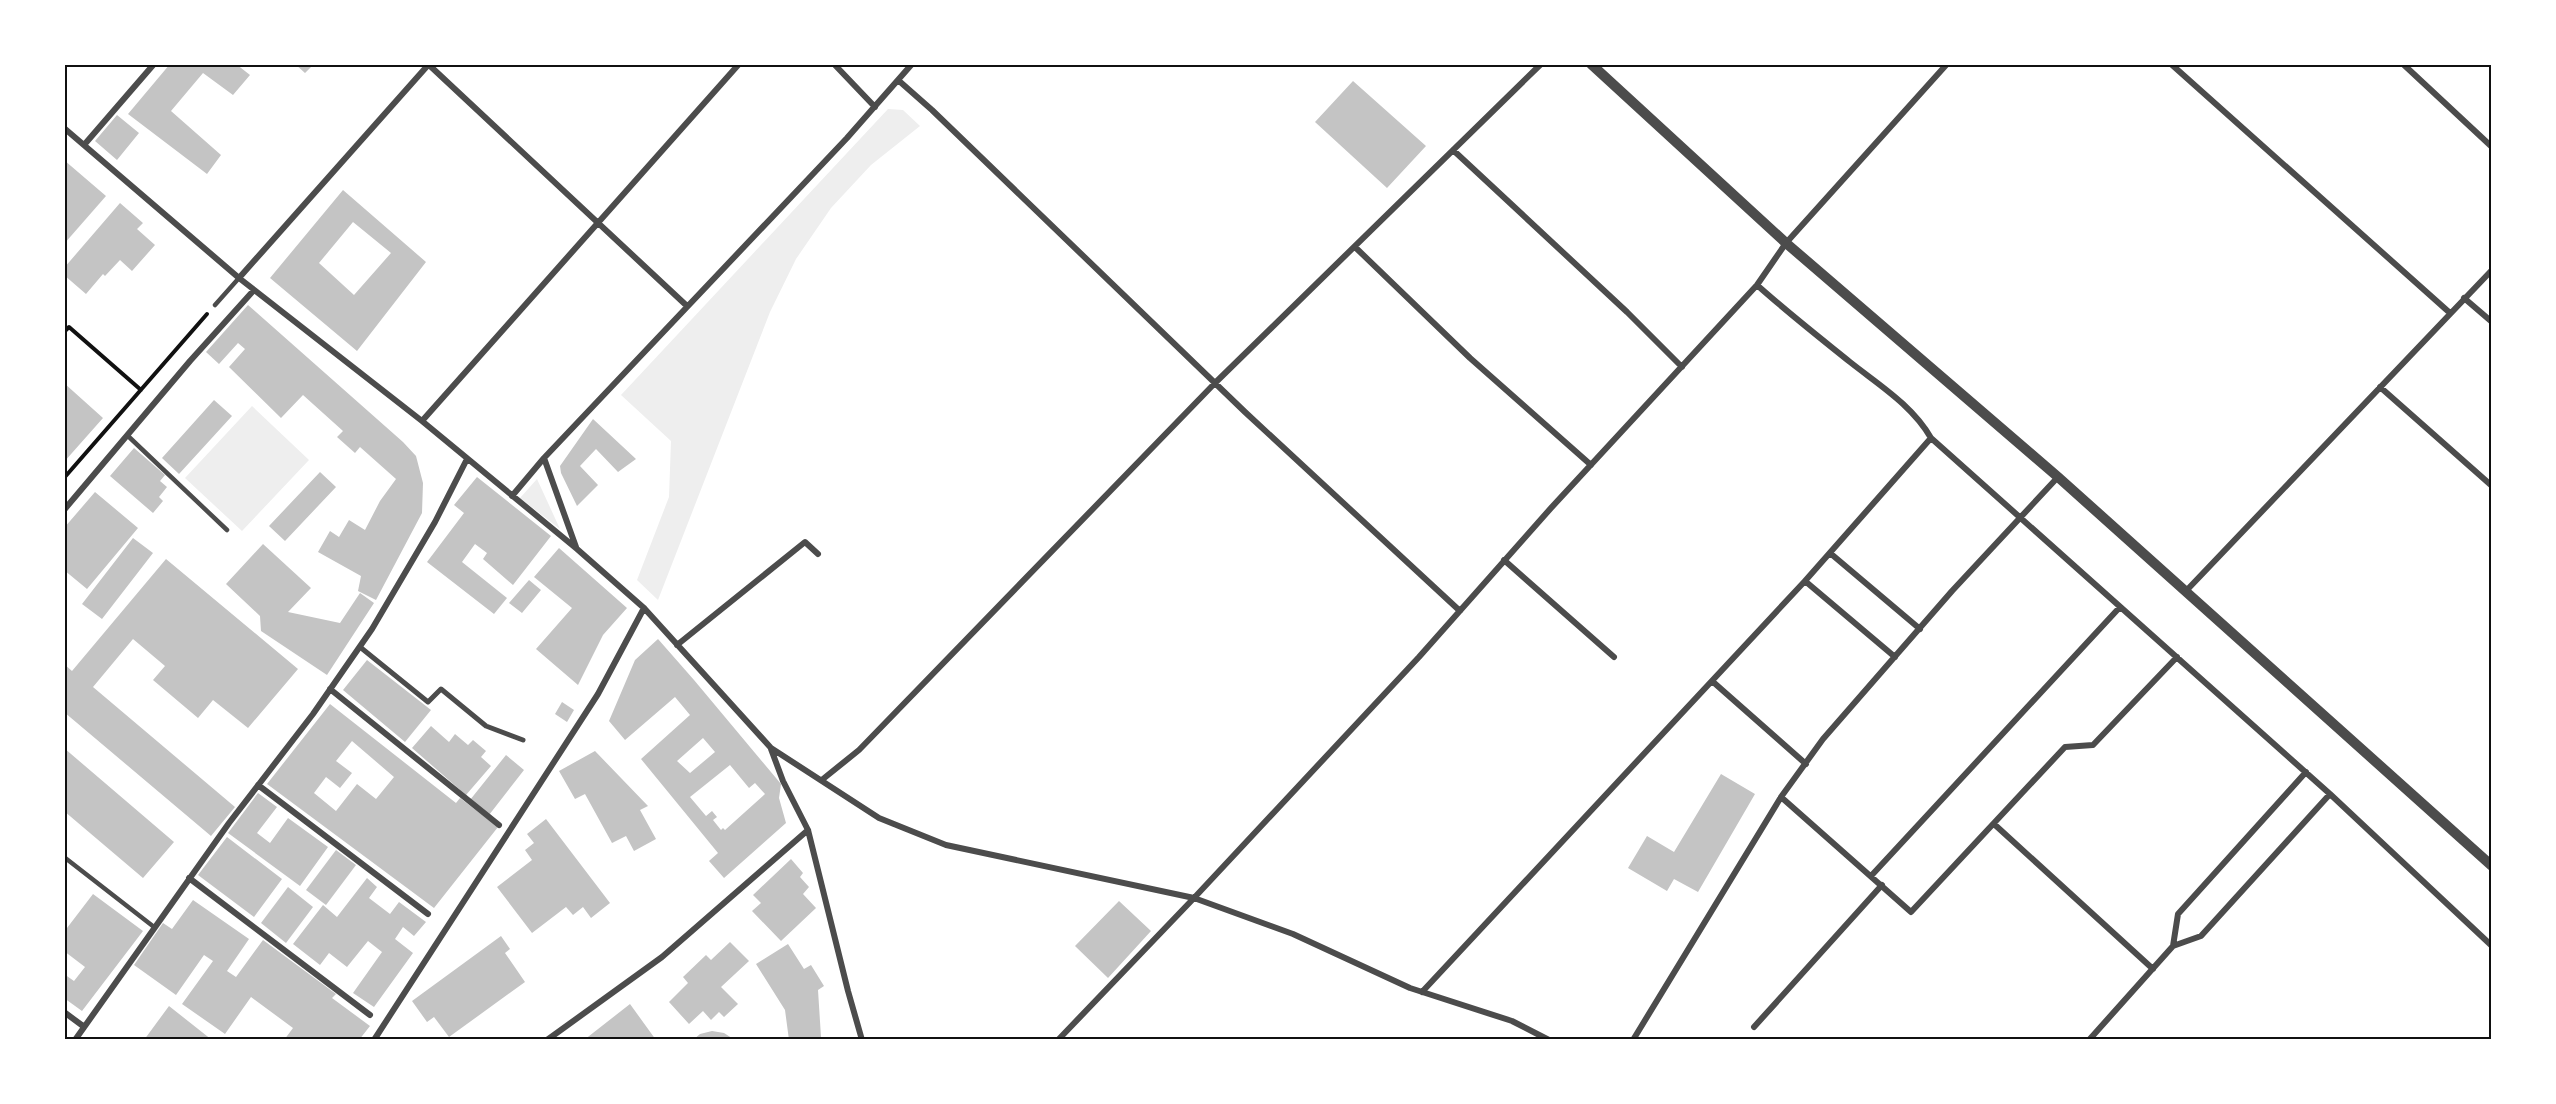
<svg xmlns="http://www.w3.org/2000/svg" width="2556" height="1104" font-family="'Space Grotesk',sans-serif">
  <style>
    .green { fill: #eee }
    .building { fill: #c4c4c4; fill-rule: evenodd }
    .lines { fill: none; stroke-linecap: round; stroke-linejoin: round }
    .path { stroke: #111; stroke-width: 4 }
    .service { stroke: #4c4c4c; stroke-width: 4.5 }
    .pedestrian { stroke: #4c4c4c; stroke-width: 5 }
    .minor { stroke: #4c4c4c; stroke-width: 6 }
    .tertiary { stroke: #4c4c4c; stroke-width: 10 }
    .neatline { fill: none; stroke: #111; stroke-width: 2 }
  </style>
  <rect width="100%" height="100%" fill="#fff"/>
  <path class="green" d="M888,109L903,110L920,126L871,165L831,208L796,259L770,312L658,600L637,580L669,497L671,441L621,395Z
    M252,406L309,460L242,531L185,478Z
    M537,479L560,529L520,498Z"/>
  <path class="building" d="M170,64H236L250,75L233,95L203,73L171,111L221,155L207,174L128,114Z
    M295,64H314L305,73Z
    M1353,81L1426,146L1387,188L1315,122Z
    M117,115L139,133L117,160L95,141Z
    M64,160L106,196L64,244Z
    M343,190L426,262L357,351L270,278ZM353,222L391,253L354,295L319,263Z
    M120,203L143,223L137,229L155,245L132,271L120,260L105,276L103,274L86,294L64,275V268Z
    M248,305L403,442L416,456L423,483L422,513L376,600L358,591L361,576L318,552L330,531L339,537L349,520L365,530L380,501L396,479L360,447L355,453L337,437L343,431L303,395L281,418L229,367L245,349L238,343L219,364L206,352Z
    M64,383L103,418L64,462Z
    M214,400L232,416L179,474L162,458Z
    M593,419L636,459L618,472L596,449L580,466L598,485L577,506L561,473L560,466Z
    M134,448L165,475L160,481L167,487L159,497L163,501L153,513L110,476Z
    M320,472L336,487L285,541L269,526Z
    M477,477L551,536L513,585L483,559L487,553L475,544L462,562L507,598L494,614L427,562L464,513L454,505Z
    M95,492L138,528L87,589L64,570V528Z
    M133,538L153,553L102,619L82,604Z
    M263,544L311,588L288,612L340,623L360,593L374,603L327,675L261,631L260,616L226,584Z
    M559,548L627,608L603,635L578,685L536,649L572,608L534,577Z
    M166,559L298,669L248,728L213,700L198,718L153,680L165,666L133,639L93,687L235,807L211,836L64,712V664L72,671Z
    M529,580L541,590L522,613L509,603Z
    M658,639L694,680L781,784L779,798L786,823L724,878L709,861L718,853L641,759L690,715L675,697L625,740L609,721L635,660ZM703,738L715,752L690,773L677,761ZM730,765L749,788L755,783L765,794L725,830L723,828L721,830L713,820L717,817L712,811L706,816L690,797Z
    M367,660L431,710L405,742L343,690Z
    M562,702L574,710L567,722L555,714Z
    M330,704L456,803L460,798L498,827L434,908L267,784ZM352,741L394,777L376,799L357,784L336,811L314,793L326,777L340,788L352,773L336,761Z
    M431,726L449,742L455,734L468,745L473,740L486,751L481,757L491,766L466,795L412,748Z
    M64,748L174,842L143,878L64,811Z
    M595,751L648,806L640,810L656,839L634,851L626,836L612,843L585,794L575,799L559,771Z
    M506,755L524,770L489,815L470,800Z
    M1721,774L1755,794L1698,892L1674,879L1667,891L1628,868L1647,836L1674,852Z
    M258,793L277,807L257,833L270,843L288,818L328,847L300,886L228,833Z
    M546,819L610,903L591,918L583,907L573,915L566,907L532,933L497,887L532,860L525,850L534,843L527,834Z
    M227,837L282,879L254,917L198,875Z
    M336,850L356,865L326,905L306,890Z
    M791,859L803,873L800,877L809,887L803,894L816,908L781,941L752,911L761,903L753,895Z
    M367,878L377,887L369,898L390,914L399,902L426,922L414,936L403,927L395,939L413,953L374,1007L353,993L382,952L368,941L347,967L329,953L320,965L293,944L323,905L337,917Z
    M288,887L313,907L286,943L261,923Z
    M93,894L143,931L82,1011L64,998V974L74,981L85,967L64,951V925L67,928Z
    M193,900L249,939L227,971L236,977L263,940L336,994L332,998L370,1026L359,1040H284L293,1028L251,997L225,1034L182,1004L213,961L204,955L176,995L134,965L163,923L172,929Z
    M1119,901L1151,931L1108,978L1075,946Z
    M501,936L510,949L505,953L525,982L449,1037L434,1017L427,1022L412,1001Z
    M730,942L749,961L721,987L738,1004L724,1017L719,1012L711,1020L703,1011L689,1024L669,1002L688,983L683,977L706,955L711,960Z
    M788,944L804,969L811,965L824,986L818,990L821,1037L789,1040L785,1010L756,964Z
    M630,1004L656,1040H584Z
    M169,1006L212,1040H144Z
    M712,1031L724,1033L735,1040H693L700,1034Z"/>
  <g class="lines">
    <path class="path" d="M64,332L69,327L141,390
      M64,478L207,314"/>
    <path class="service" d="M215,305L239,278
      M128,436L227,530
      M64,857L154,927"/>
    <path class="pedestrian" d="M360,647L428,702L441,689L486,726L523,740"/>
    <path class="minor" d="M428,64L687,306
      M834,64L875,107
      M2171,64L2450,313
      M2403,64L2492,147
      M898,80L932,110L1245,412L1460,611
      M64,128L239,278L422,421L577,549L644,608L771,748L879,818L946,845L1194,898L1293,934L1410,988L1512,1021L1549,1040
      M84,145L154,64
      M1453,150L1627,312L1682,367
      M1356,248L1470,358L1591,465
      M239,278L429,64
      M1757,285C1787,312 1819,337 1850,362C1879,385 1912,405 1931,438L2330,794L2492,946
      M2464,298L2492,322
      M2380,387L2492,486
      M422,421L739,64
      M544,458L576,547
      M512,496L544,458L847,138L912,64
      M64,510L190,361L254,290
      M1830,553L1920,629
      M1504,560L1614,657
      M1805,581L1895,657
      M2186,591L2492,270
      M677,645L805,542L818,554
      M1712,681L1806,764
      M330,689L499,825
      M771,749L783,781L808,830L848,991L862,1040
      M823,779L859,750L1215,383L1541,64
      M258,785L428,914
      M1781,797L1911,912L2065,747L2093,745L2177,657
      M1994,824L2153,969
      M1871,876L2120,607
      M189,878L370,1015
      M2173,946L2178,914L2306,772
      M1422,992L1805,581L1931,438
      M64,1012L83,1026
      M1754,1027L1882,885
      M75,1040L229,823L313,714L372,629L435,522L467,459
      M374,1040L598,694L644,608
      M547,1040L662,957L808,830
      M1058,1040L1194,898L1419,657L1551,508L1757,285L1786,243L1947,64
      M1633,1040L1781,797L1823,739L1952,591L2058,477
      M2089,1040L2173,946L2201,936L2330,794"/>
    <path class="tertiary" d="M1591,64L1786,243L2058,477L2492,866"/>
  </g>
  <rect width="2556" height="1104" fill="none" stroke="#ffffff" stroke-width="132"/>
  <rect x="66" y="66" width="2424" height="972" class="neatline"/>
</svg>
